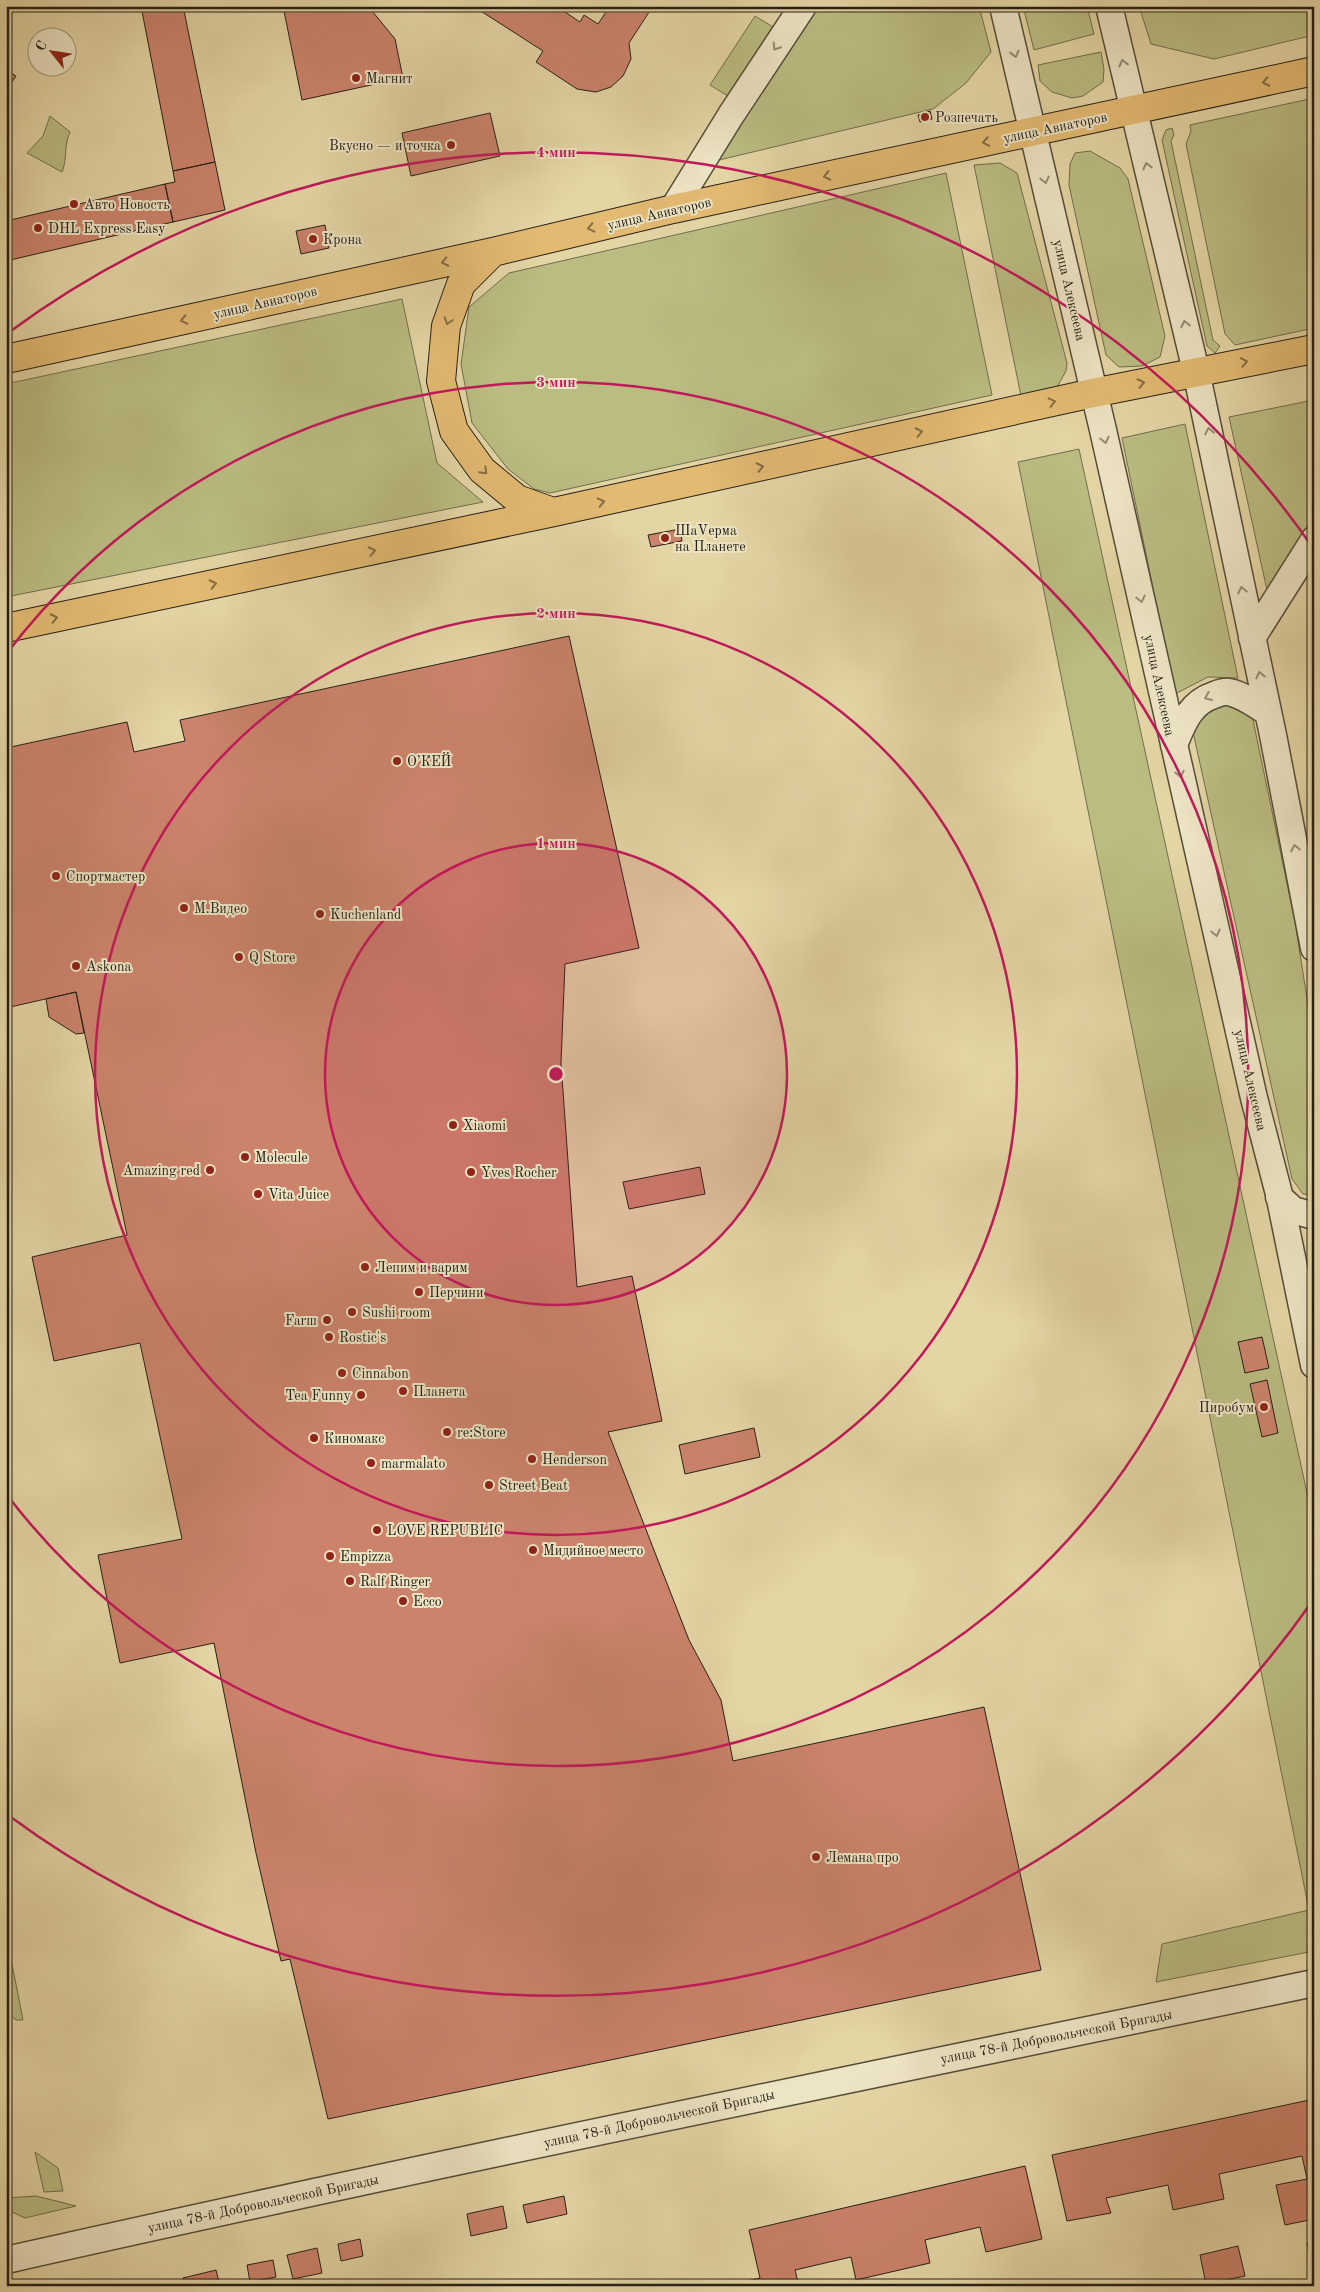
<svg xmlns="http://www.w3.org/2000/svg" width="1320" height="2292" font-family="'Old Standard TT',serif">
  <style>
    .green { fill: #babc82; stroke: #706e4c }
    .building { fill: #cb836b; stroke: #272016 }
    .lines { fill: none; stroke-linecap: round; stroke-linejoin: round }
    .tertiary-casing { stroke: #564d3a; stroke-width: 29 }
    .primary-casing { stroke: #272016; stroke-width: 30 }
    .tertiary { stroke: #ede4c4; stroke-width: 26 }
    .primary { stroke: #e2ba72; stroke-width: 28 }
    .oneway { stroke: #948c76 }
    .oneway2 { stroke: #846d44 }
    .ring { fill: none; stroke: #c2185b; stroke-width: 2.5 }
    .poi-dot { fill: #8f2418; stroke: #ede4c4; stroke-width: 2 }
    .labels { text-anchor: middle; stroke-width: 4; stroke-linejoin: round; paint-order: stroke }
    .poi-label { font-size: 14px; fill: #272016; stroke: #ede4c4; text-anchor: start }
    .street-label { font-size: 14px; fill: #272016; stroke: #ede4c4 }
    .centre { fill: #c2185b; stroke: #ede4c4; stroke-width: 2.5 }
    .ring-label { font-size: 15px; text-anchor: middle; font-weight: bold; fill: #c2185b; stroke: #ede4c4; stroke-width: 4; stroke-linejoin: round; paint-order: stroke }
  </style>
  <rect width="100%" height="100%" fill="#e4d5a5"/>
  <filter id="stains"><feTurbulence type="fractalNoise" baseFrequency=".004" numOctaves="4"/><feColorMatrix values="0 0 0 0 .2 0 0 0 0 .09 0 0 0 0 .02 0 0 0 .5 -.17"/></filter>
  <radialGradient id="worn" r=".72"><stop offset=".6" stop-color="#630" stop-opacity="0"/><stop offset="1" stop-color="#630" stop-opacity=".3"/></radialGradient>
  <path class="green" d="M819,6H979L991,52L966,83L933,109L715,161Z
    M1023,6H1087L1094,34L1034,50Z
    M1139,6H1314V35L1214,59L1151,44Z
    M755,16L773,27L728,96L710,85Z
    M1101,52L1104,69L1103,82L1083,96L1072,98L1052,92L1040,81L1038,65Z
    M1314,98V328L1235,345L1225,334L1186,144L1191,131L1190,125Z
    M50,116L70,132C63,148 68,157 62,172L27,153L43,136Z
    M1172,128L1174,135L1171,141L1213,340L1220,346L1215,353L1207,346L1162,140L1166,130Z
    M1090,151L1120,168L1128,179L1165,336L1160,357L1142,366L1119,367L1106,355L1069,185L1070,164L1075,153Z
    M1000,163L1017,173L1067,363L1066,371L1056,389L1021,396L974,165Z
    M946,173L992,395L550,493L534,489L508,469L472,423L461,364L469,307L509,273Z
    M402,299L437,463L483,502L6,597V384Z
    M1314,400V515L1267,590L1229,417Z
    M1185,424L1238,678L1208,677L1175,694L1122,438Z
    M1079,449L1314,1525V1951L1156,1982L1162,1944L1309,1910L1018,462Z
    M1236,703L1252,715L1295,922L1314,1043V1196L1303,1194L1292,1179L1193,732L1200,709Z
    M6,1933L23,2020H16L6,2012Z
    M35,2152L58,2168L63,2191L44,2192Z
    M36,2196L76,2206L25,2218L6,2209V2198Z"/>
  <path class="building" d="M141,6H183L215,162L173,171Z
    M283,6H368L395,39L403,78L302,100Z
    M473,6H556L580,22L584,15L598,24L610,6H653L629,43L631,59L623,76L611,87L596,92L577,89L536,62L543,51Z
    M6,70L16,76L6,91Z
    M930,111L932,119L920,122L918,115Z
    M490,113L500,156L411,176L402,133Z
    M215,162L225,210L173,222L165,184L175,182L173,171Z
    M165,184L173,222L6,261V221Z
    M325,225L329,248L301,254L296,231Z
    M680,529L682,541L651,547L648,535Z
    M569,636L639,948L565,964L561,1063L577,1287L632,1276L662,1421L608,1432L689,1640L721,1700L733,1761L984,1707L1041,1970L328,2119L290,1959L281,1961L256,1853L214,1643L120,1663L98,1555L182,1539L140,1343L54,1361L32,1257L127,1235L76,992L6,1008V748L127,722L134,752L185,741L180,720Z
    M76,992L84,1033L76,1034L49,1017L46,999Z
    M700,1167L705,1194L629,1209L623,1182Z
    M1262,1337L1269,1368L1245,1373L1238,1342Z
    M1267,1380L1278,1433L1262,1437L1250,1384Z
    M754,1428L760,1457L685,1474L679,1445Z
    M1314,2099V2219L1285,2225L1276,2185L1307,2179L1302,2156L1219,2174L1224,2199L1173,2210L1168,2185L1106,2198L1111,2213L1067,2221L1052,2155Z
    M1025,2166L1042,2239L986,2252L980,2227L925,2240L930,2263L856,2280L851,2257L795,2270L799,2286H726L760,2278L749,2230Z
    M564,2196L567,2214L527,2223L523,2205Z
    M503,2206L507,2228L471,2236L467,2214Z
    M360,2239L363,2256L341,2261L338,2244Z
    M1314,2242V2278H1313L1307,2243Z
    M1238,2246L1245,2276L1206,2284L1200,2255Z
    M317,2248L322,2273L293,2279L287,2255Z
    M273,2260L276,2277L250,2282L247,2265Z
    M216,2270L220,2286H184L183,2278Z"/>
  <g class="lines">
    <g class="tertiary-casing">
      <path id="tertiary" d="M1003,6L1103,430L1254,1098L1279,1194L1314,1365
        M1109,6L1196,371L1273,735L1314,948
        M673,209L731,115L803,6
        M1252,638L1314,540
        M1174,745C1183,723 1190,703 1214,695C1219,693 1225,691 1229,692C1243,695 1255,704 1267,712
        M1279,1197L1293,1210L1314,1216
        M6,2260C441,2162 878,2074 1314,1983"/>
    </g>
    <g class="primary-casing">
      <path id="primary" d="M493,252L461,284L446,326L441,381L454,431L482,470L517,499L553,512
        M6,359L493,252L673,209L1314,71
        M6,628L554,512L1093,393L1314,349"/>
    </g>
    <use href="#tertiary" class="tertiary"/>
    <use href="#primary" class="primary"/>
  </g>
  <defs><path id="oneway-chevron" d="M-2-3.5L2.5 0L-2 3.5" fill="none" stroke-width="1.6" stroke-linecap="round" stroke-linejoin="round" transform="scale(1.25)"/></defs>
  <g class="oneway">
    <use href="#oneway-chevron" transform="translate(776 47) rotate(123)"/>
    <use href="#oneway-chevron" transform="translate(1015 54) rotate(76)"/>
    <use href="#oneway-chevron" transform="translate(1123 63) rotate(-104)"/>
    <use href="#oneway-chevron" transform="translate(1147 166) rotate(-103)"/>
    <use href="#oneway-chevron" transform="translate(1045 180) rotate(77)"/>
    <use href="#oneway-chevron" transform="translate(1185 324) rotate(-103)"/>
    <use href="#oneway-chevron" transform="translate(1209 431) rotate(-102)"/>
    <use href="#oneway-chevron" transform="translate(1105 440) rotate(77)"/>
    <use href="#oneway-chevron" transform="translate(1242 590) rotate(-102)"/>
    <use href="#oneway-chevron" transform="translate(1141 599) rotate(77)"/>
    <use href="#oneway-chevron" transform="translate(1260 675) rotate(-102)"/>
    <use href="#oneway-chevron" transform="translate(1208 697) rotate(157)"/>
    <use href="#oneway-chevron" transform="translate(1180 774) rotate(77)"/>
    <use href="#oneway-chevron" transform="translate(1295 848) rotate(-101)"/>
    <use href="#oneway-chevron" transform="translate(1216 933) rotate(77)"/>
  </g>
  <g class="oneway2">
    <use href="#oneway-chevron" transform="translate(1266 82) rotate(168)"/>
    <use href="#oneway-chevron" transform="translate(986 142) rotate(169)"/>
    <use href="#oneway-chevron" transform="translate(827 176) rotate(168)"/>
    <use href="#oneway-chevron" transform="translate(591 228) rotate(167)"/>
    <use href="#oneway-chevron" transform="translate(445 262) rotate(168)"/>
    <use href="#oneway-chevron" transform="translate(184 320) rotate(168)"/>
    <use href="#oneway-chevron" transform="translate(448 321) rotate(108)"/>
    <use href="#oneway-chevron" transform="translate(1244 362) rotate(-11)"/>
    <use href="#oneway-chevron" transform="translate(1141 383) rotate(-12)"/>
    <use href="#oneway-chevron" transform="translate(1052 402) rotate(-13)"/>
    <use href="#oneway-chevron" transform="translate(919 432) rotate(-12)"/>
    <use href="#oneway-chevron" transform="translate(760 467) rotate(-12)"/>
    <use href="#oneway-chevron" transform="translate(484 471) rotate(45)"/>
    <use href="#oneway-chevron" transform="translate(601 502) rotate(-13)"/>
    <use href="#oneway-chevron" transform="translate(372 551) rotate(-12)"/>
    <use href="#oneway-chevron" transform="translate(213 584) rotate(-12)"/>
    <use href="#oneway-chevron" transform="translate(54 618) rotate(-12)"/>
  </g>
  <circle cx="556" cy="1074" r="231" fill="#c2185b" fill-opacity=".12"/>
  <g class="ring">
    <circle cx="556" cy="1074" r="231"/>
    <circle cx="556" cy="1074" r="461"/>
    <path d="M7 653A692 692 0 1 1 7 1495"/>
    <path d="M1311 1603A922 922 0 0 1 8 1815M8 333A922 922 0 0 1 1311 545"/>
  </g>
  <g class="poi-dot">
    <circle cx="356" cy="78" r="5"/>
    <circle cx="925" cy="117" r="5"/>
    <circle cx="451" cy="145" r="5"/>
    <circle cx="74" cy="204" r="5"/>
    <circle cx="38" cy="228" r="5"/>
    <circle cx="313" cy="239" r="5"/>
    <circle cx="665" cy="538" r="5"/>
    <circle cx="397" cy="761" r="5"/>
    <circle cx="56" cy="876" r="5"/>
    <circle cx="184" cy="908" r="5"/>
    <circle cx="320" cy="914" r="5"/>
    <circle cx="239" cy="957" r="5"/>
    <circle cx="76" cy="966" r="5"/>
    <circle cx="453" cy="1125" r="5"/>
    <circle cx="245" cy="1157" r="5"/>
    <circle cx="210" cy="1170" r="5"/>
    <circle cx="471" cy="1172" r="5"/>
    <circle cx="258" cy="1194" r="5"/>
    <circle cx="365" cy="1267" r="5"/>
    <circle cx="419" cy="1292" r="5"/>
    <circle cx="352" cy="1312" r="5"/>
    <circle cx="327" cy="1320" r="5"/>
    <circle cx="329" cy="1337" r="5"/>
    <circle cx="342" cy="1373" r="5"/>
    <circle cx="403" cy="1391" r="5"/>
    <circle cx="361" cy="1395" r="5"/>
    <circle cx="1264" cy="1407" r="5"/>
    <circle cx="447" cy="1432" r="5"/>
    <circle cx="314" cy="1438" r="5"/>
    <circle cx="532" cy="1459" r="5"/>
    <circle cx="371" cy="1463" r="5"/>
    <circle cx="489" cy="1485" r="5"/>
    <circle cx="377" cy="1530" r="5"/>
    <circle cx="533" cy="1550" r="5"/>
    <circle cx="330" cy="1556" r="5"/>
    <circle cx="350" cy="1581" r="5"/>
    <circle cx="403" cy="1601" r="5"/>
    <circle cx="816" cy="1857" r="5"/>
  </g>
  <g class="labels">
    <g class="poi-label">
      <text x="366" y="83">Магнит</text>
      <text x="935" y="122">Розпечать</text>
      <text x="441" y="150" text-anchor="end">Вкусно — и точка</text>
      <text x="84" y="209">Авто Новость</text>
      <text x="48" y="233">DHL Express Easy</text>
      <text x="323" y="244">Крона</text>
      <text x="675" y="535">ШаVерма<tspan x="675" dy="16">на Планете</tspan></text>
      <text x="407" y="766">О’КЕЙ</text>
      <text x="66" y="881">Спортмастер</text>
      <text x="194" y="913">М.Видео</text>
      <text x="330" y="919">Kuchenland</text>
      <text x="249" y="962">Q Store</text>
      <text x="86" y="971">Askona</text>
      <text x="463" y="1130">Xiaomi</text>
      <text x="255" y="1162">Molecule</text>
      <text x="200" y="1175" text-anchor="end">Amazing red</text>
      <text x="481" y="1177">Yves Rocher</text>
      <text x="268" y="1199">Vita Juice</text>
      <text x="375" y="1272">Лепим и варим</text>
      <text x="429" y="1297">Перчини</text>
      <text x="362" y="1317">Sushi room</text>
      <text x="317" y="1325" text-anchor="end">Farш</text>
      <text x="339" y="1342">Rostic's</text>
      <text x="352" y="1378">Cinnabon</text>
      <text x="413" y="1396">Планета</text>
      <text x="351" y="1400" text-anchor="end">Tea Funny</text>
      <text x="1254" y="1412" text-anchor="end">Пиробум</text>
      <text x="457" y="1437">re:Store</text>
      <text x="324" y="1443">Киномакс</text>
      <text x="542" y="1464">Henderson</text>
      <text x="381" y="1468">marmalato</text>
      <text x="499" y="1490">Street Beat</text>
      <text x="387" y="1535">LOVE REPUBLIC</text>
      <text x="543" y="1555">Мидийное место</text>
      <text x="340" y="1561">Empizza</text>
      <text x="360" y="1586">Ralf Ringer</text>
      <text x="413" y="1606">Ecco</text>
      <text x="826" y="1862">Лемана про</text>
    </g>
    <g class="street-label">
      <text transform="translate(1055 127) rotate(-12)" y="5">улица Авиаторов</text>
      <text transform="translate(659 213) rotate(-13)" y="5">улица Авиаторов</text>
      <text transform="translate(1070 290) rotate(77)" y="5">улица Алексеева</text>
      <text transform="translate(265 302) rotate(-13)" y="5">улица Авиаторов</text>
      <text transform="translate(1160 685) rotate(78)" y="5">улица Алексеева</text>
      <text transform="translate(1251 1080) rotate(77)" y="5">улица Алексеева</text>
      <text transform="translate(1056 2036) rotate(-11)" y="5">улица 78-й Добровольческой Бригады</text>
      <text transform="translate(659 2118) rotate(-12)" y="5">улица 78-й Добровольческой Бригады</text>
      <text transform="translate(263 2203) rotate(-12)" y="5">улица 78-й Добровольческой Бригады</text>
    </g>
  </g>
  <circle cx="556" cy="1074" r="8" class="centre"/>
  <g class="ring-label">
    <text x="556" y="157">4 мин</text>
    <text x="556" y="387">3 мин</text>
    <text x="556" y="618">2 мин</text>
    <text x="556" y="848">1 мин</text>
  </g>
  <rect width="1320" height="2292" fill="none" stroke="#e4d5a5" stroke-width="25"/>
  <rect x="8" y="8" width="1305" height="2277" fill="none" stroke="#272016" stroke-width="2.5"/>
  <rect x="12" y="12" width="1295" height="2267" fill="none" stroke="#272016"/>
  <g transform="translate(52 52) rotate(300)"><circle r="24" fill="#ede4c4" stroke="#9e967e"/>
  <path d="M0-4L9 19L0 12L-9 19Z" fill="#8f2418"/>
  <text y="-8" font-size="14" font-weight="bold" text-anchor="middle" fill="#272016">С</text>
  </g>
  <rect width="100%" height="100%" filter="url(#stains)"/>
  <rect width="100%" height="100%" fill="url(#worn)"/>
</svg>
